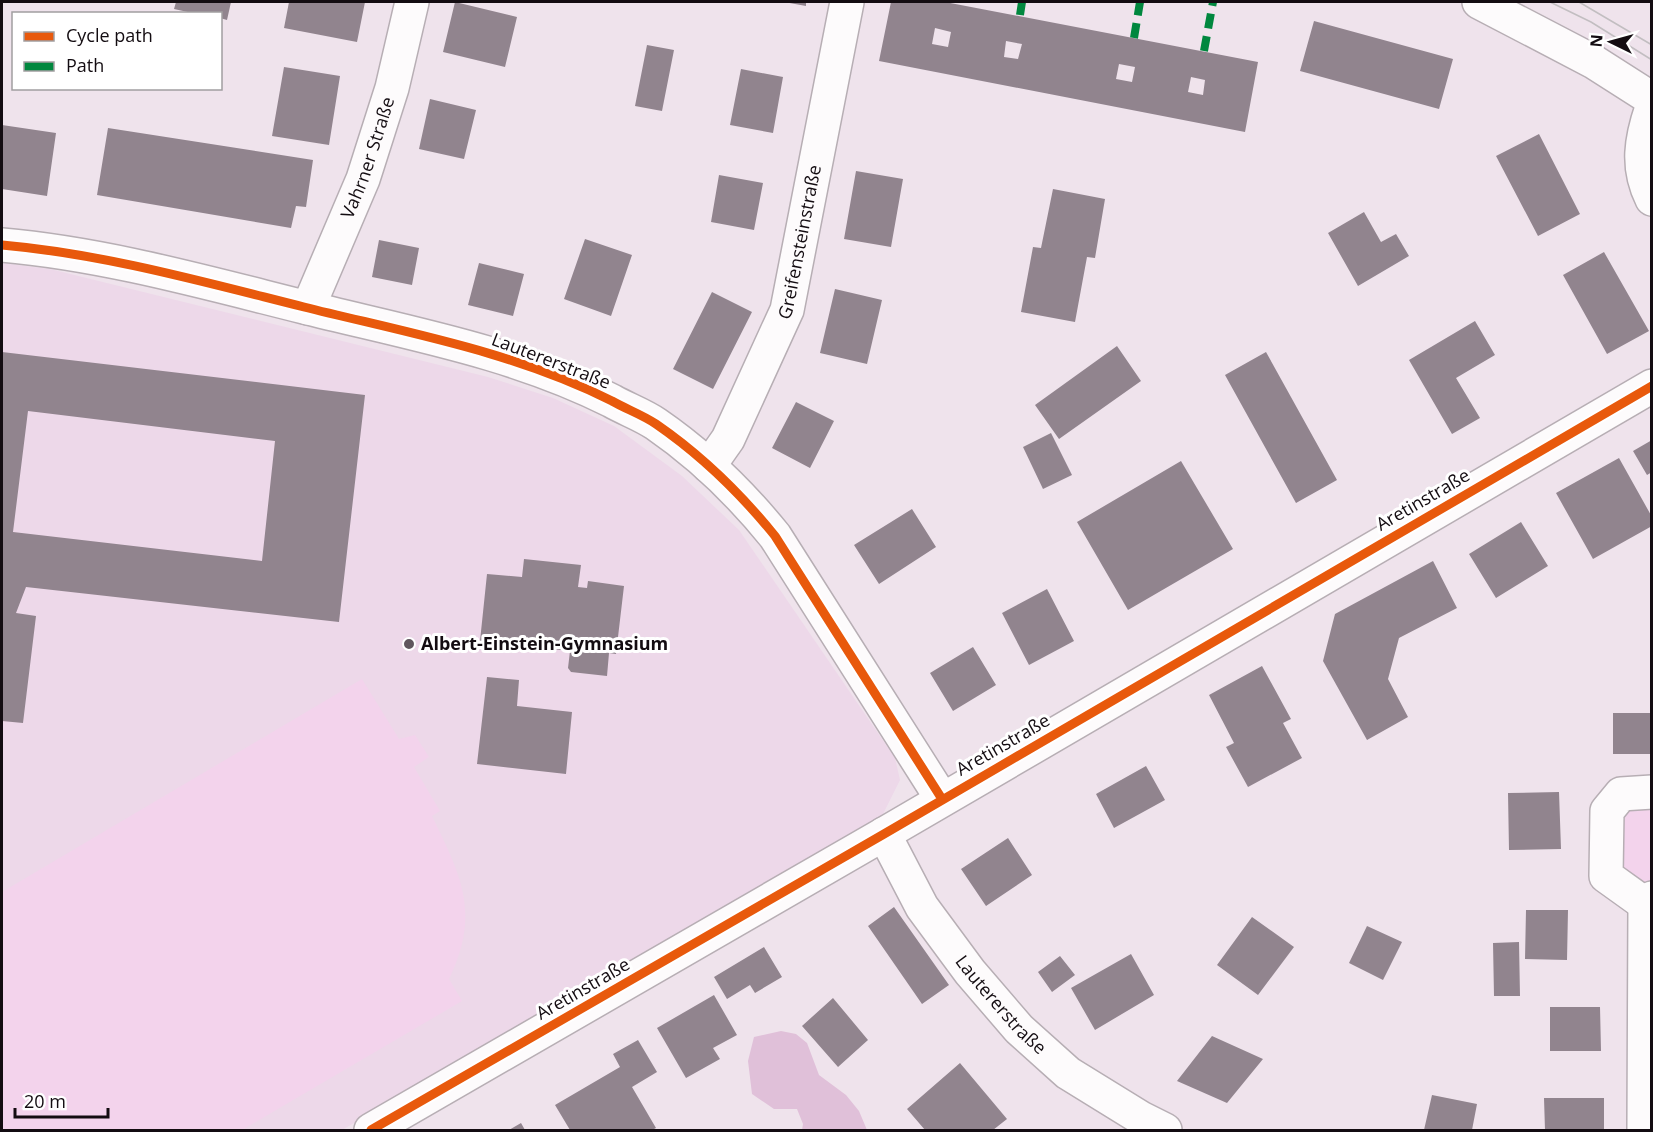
<svg xmlns="http://www.w3.org/2000/svg" width="1653" height="1132" font-family="'Open Sans',sans-serif">
  <style>
    .built { fill: #edd8e9 }
    .green { fill: #f3d3ec }
    .forest { fill: #e0c0d9 }
    .building { fill: #91848e; fill-rule: evenodd }
    .lines { fill: none; stroke-linecap: round; stroke-linejoin: round }
    .minor-casing { stroke: #b7aeb4; stroke-width: 36 }
    .major-casing { stroke: #b7aeb4; stroke-width: 36 }
    .minor { stroke: #fdfbfc; stroke-width: 33 }
    .major { stroke: #fdfbfc; stroke-width: 33 }
    .tram { stroke: #c2bec1; stroke-width: 1.5 }
    .quiet { stroke: #00873e; stroke-width: 8; stroke-dasharray: 15 8; stroke-linecap: butt }
    .cycleway-casing { stroke: #fff; stroke-width: 13 }
    .cycleway { stroke: #e8590c; stroke-width: 9 }
    .poi-dot { fill: #60575e; stroke: #fff; stroke-width: 2 }
    .labels { text-anchor: middle; stroke-width: 6; stroke-linejoin: round; paint-order: stroke }
    .street-label { font-size: 18px; fill: #130c11; stroke: #fff }
    .poi-label { font-size: 18px; font-weight: bold; fill: #130c11; stroke: #fff; text-anchor: start }
  </style>
  <rect width="100%" height="100%" fill="#efe3ec"/>
  <path class="built" d="M2,263L50,269L488,377L553,398L614,426L682,476L739,530L895,758L900,780L881,818L342,1130H2Z"/>
  <path class="green" d="M362,679L399,739L415,735L429,757L414,767L440,811L432,816C461,876 481,913 449,979L462,1001L242,1130H2V892Z
    M1634,806H1651V882L1641,884L1622,868C1623,849 1616,819 1634,806Z"/>
  <path class="forest" d="M781,1031L796,1034L807,1043L819,1075L846,1095L859,1111L867,1130H802L803,1124L797,1109H774L752,1094L748,1061L754,1037Z"/>
  <path class="building" d="M176,2H231L227,20L220,18V14H197L174,9Z
    M289,2H365L357,42L284,28Z
    M455,2L517,17L505,67L443,52Z
    M784,2H806V6Z
    M891,2H945L1258,62L1245,132L879,61ZM935,28L951,32L948,47L932,44ZM1006,41L1022,44L1018,59L1004,57ZM1119,64L1135,67L1132,82L1116,79ZM1191,77L1205,80L1203,95L1188,92Z
    M1314,21L1453,59L1439,109L1300,71Z
    M647,45L674,50L662,111L635,106Z
    M284,67L340,76L329,145L272,136Z
    M741,69L783,77L773,133L730,125Z
    M430,99L476,110L464,159L419,149Z
    M2,125L56,133L47,196L2,189Z
    M108,128L313,160L306,207L296,206L291,228L97,195Z
    M1539,134L1580,214L1538,236L1496,156Z
    M856,171L903,179L891,247L844,239Z
    M719,175L763,183L754,230L711,222Z
    M1053,189L1105,199L1095,258L1087,257L1075,322L1021,312L1033,247L1041,248Z
    M1364,212L1381,242L1396,234L1409,256L1358,286L1328,233Z
    M585,239L632,255L611,316L564,299Z
    M379,240L419,248L412,285L372,277Z
    M1604,252L1649,331L1607,354L1563,275Z
    M479,263L524,274L513,316L468,305Z
    M835,289L882,300L867,364L820,353Z
    M712,292L752,312L713,389L673,369Z
    M1475,321L1495,355L1456,378L1480,418L1452,434L1409,360Z
    M1117,346L1141,381L1059,439L1035,405Z
    M2,352L365,395L339,622L26,587L16,613L36,616L23,723L2,721ZM28,411L275,441L262,561L13,532Z
    M1266,352L1337,480L1296,503L1225,375Z
    M796,402L834,421L810,468L772,448Z
    M1051,433L1072,475L1043,489L1023,447Z
    M1652,440V472L1647,475L1633,451Z
    M1619,458L1652,517V526L1593,559L1556,493Z
    M1181,461L1233,549L1128,610L1077,522Z
    M912,509L936,547L879,584L854,545Z
    M1521,522L1548,566L1496,598L1469,554Z
    M524,559L581,565L578,587L587,588L588,581L624,586L616,654L609,653L607,676L571,672L568,668L570,651L480,641L487,574L522,577Z
    M1433,561L1457,608L1399,638L1388,679L1408,717L1367,740L1323,661L1335,614Z
    M1047,589L1074,641L1029,665L1002,613Z
    M973,647L996,685L953,711L930,673Z
    M1262,666L1291,719L1283,723L1302,758L1248,787L1226,747L1234,743L1209,695Z
    M487,677L519,680L517,706L572,712L566,774L477,764Z
    M1613,713H1652V754H1613Z
    M1146,766L1165,800L1114,828L1096,794Z
    M1559,792L1561,849L1509,850L1508,793Z
    M1008,838L1032,875L986,906L961,869Z
    M894,907L949,985L922,1004L868,926Z
    M1526,910H1568L1567,960L1525,959Z
    M1252,917L1294,947L1258,995L1217,965Z
    M1367,926L1402,942L1383,980L1349,963Z
    M1519,942L1520,996H1494L1493,943Z
    M764,947L782,977L755,993L750,985L727,999L714,977Z
    M1131,954L1154,995L1095,1030L1071,988Z
    M1060,956L1075,975L1052,992L1038,972Z
    M714,995L737,1035L713,1048L720,1059L686,1078L657,1028Z
    M833,998L868,1040L838,1067L802,1026Z
    M1550,1007H1600L1601,1051H1550Z
    M1212,1036L1263,1059L1227,1103L1177,1081Z
    M638,1040L657,1072L632,1087L656,1128L652,1130H570L555,1105L620,1067L613,1054Z
    M960,1063L1007,1119L993,1130H925L907,1109Z
    M1432,1095L1477,1104L1472,1130H1424Z
    M1544,1098H1604V1130H1545Z
    M521,1123L525,1130H509Z"/>
  <g class="lines">
    <g class="minor-casing">
      <g id="minor">
        <path d="M1652,107C1641,139 1636,167 1652,199"/>
        <path d="M2,245C104,254 204,282 304,307C408,333 515,352 612,401C626,409 643,415 656,424C701,455 741,494 775,536L942,799"/>
        <path id="s1" d="M308,308L363,179L392,88L412,2"/>
        <path id="s2" d="M709,466L728,439L787,310L847,2"/>
        <path id="s3" d="M884,834L922,907L970,972L1019,1029L1068,1073L1141,1118L1165,1130"/>
        <path d="M1645,904L1606,876L1607,811L1621,794L1652,792"/>
        <path d="M371,1130L884,834L1652,386"/>
        <path d="M1644,1130L1645,904L1652,898"/>
      </g>
    </g>
    <g class="major-casing">
      <path id="major" d="M1479,2L1594,62L1652,99"/>
    </g>
    <use href="#minor" class="minor"/>
    <use href="#major" class="major"/>
    <path class="tram" d="M1550,2L1591,22L1652,60
      M1579,2L1652,45"/>
    <path class="quiet" d="M1020,15L1022,2
      M1134,38L1140,2
      M1204,51L1213,2"/>
    <g class="cycleway-casing">
      <path id="cycleway" d="M2,245C104,254 204,282 304,307C408,333 515,352 612,401C626,409 643,415 656,424C701,455 741,494 775,536L942,799
        M371,1130L884,834L1652,386"/>
    </g>
    <use href="#cycleway" class="cycleway"/>
  </g>
  <circle class="poi-dot" cx="409" cy="644" r="6"/>
  <g class="labels">
    <g class="street-label">
      <text dy="6" stroke="none"><textPath href="#s1" startOffset="162">Vahrner Straße</textPath></text>
      <text dy="6" stroke="none"><textPath href="#s2" startOffset="244">Greifensteinstraße</textPath></text>
      <text transform="translate(551 361) rotate(21)" y="6">Lautererstraße</text>
      <text transform="translate(1423 500) rotate(-30)" y="6">Aretinstraße</text>
      <text transform="translate(1003 745) rotate(-30)" y="6">Aretinstraße</text>
      <text transform="translate(583 989) rotate(-30)" y="6">Aretinstraße</text>
      <text dy="6" stroke="none"><textPath href="#s3" startOffset="208">Lautererstraße</textPath></text>
    </g>
    <g class="poi-label">
      <text x="421" y="650">Albert-Einstein-Gymnasium</text>
    </g>
  </g>
  <rect width="1653" height="1132" fill="none" stroke="#130c11" stroke-width="6"/>
  <rect x="12" y="12" width="210" height="78" fill="#ffffff" stroke="#a19ea0" stroke-width="1.5"/>
  <rect x="24" y="32" width="30" height="9" fill="#e8590c" stroke="#a19ea0" stroke-width="1.5"/>
  <text x="66" y="42" font-size="18" fill="#130c11">Cycle path</text>
  <rect x="24" y="62" width="30" height="9" fill="#00873e" stroke="#a19ea0" stroke-width="1.5"/>
  <text x="66" y="72" font-size="18" fill="#130c11">Path</text>
  <g transform="translate(1611 42) rotate(275)" stroke="#ffffff" stroke-width="4.5" paint-order="stroke">
  <path d="M0-4.5L10 22L0 15L-10 22Z" fill="#130c11"/>
  <text y="-9" font-size="16" font-weight="bold" text-anchor="middle" fill="#130c11">N</text>
  </g>
  <path d="M15 1108v9h93v-9" fill="none" stroke="#130c11" stroke-width="3"/>
  <text x="24" y="1108" font-size="18" fill="#130c11" stroke="#ffffff" stroke-width="4.5" paint-order="stroke">20 m</text>
</svg>
